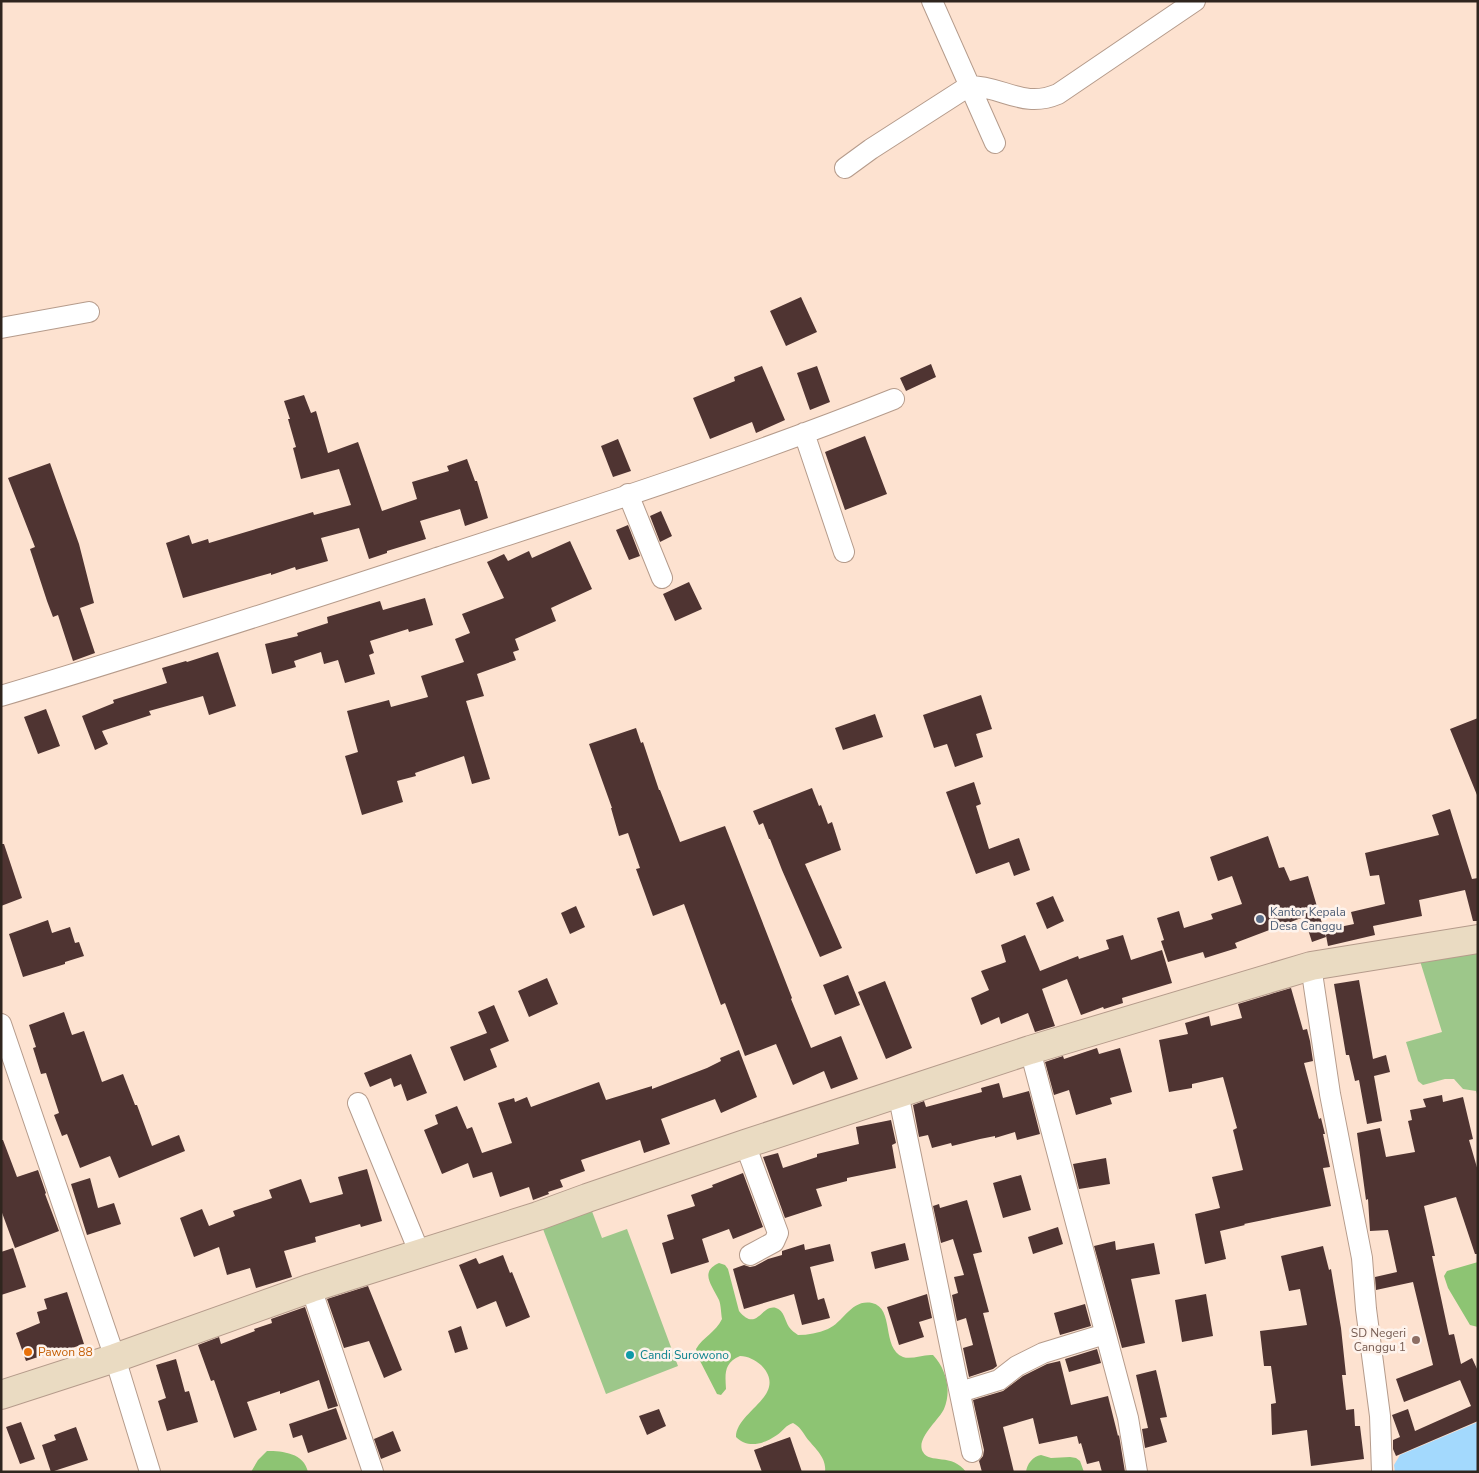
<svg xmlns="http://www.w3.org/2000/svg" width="1479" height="1473" font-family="'Nunito Sans',sans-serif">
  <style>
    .green { fill: #9dc78a }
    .forest { fill: #8dc473 }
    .water { fill: #a3d9fd }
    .building { fill: #4f3432 }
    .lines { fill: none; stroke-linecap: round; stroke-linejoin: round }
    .street-casing { stroke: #b59b8b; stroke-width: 22 }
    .secondary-casing { stroke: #b59b8b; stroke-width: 30 }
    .street { stroke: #fff; stroke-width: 20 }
    .secondary { stroke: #eadbc2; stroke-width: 28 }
    .service-dot { fill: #5c6f8a; stroke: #fef3ec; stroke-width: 2 }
    .education-dot { fill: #8d6e63; stroke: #fef3ec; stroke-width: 2 }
    .food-dot { fill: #e8710a; stroke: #fef3ec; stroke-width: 2 }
    .culture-dot { fill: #0f9aa8; stroke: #fef3ec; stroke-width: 2 }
    .labels { text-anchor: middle; stroke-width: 5; stroke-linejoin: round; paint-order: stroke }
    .service-label { font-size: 12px; fill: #4e5e75; stroke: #fef3ec; text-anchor: start }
    .education-label { font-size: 12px; fill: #785e54; stroke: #fef3ec; text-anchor: end }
    .food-label { font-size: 12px; fill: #c56008; stroke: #fef3ec; text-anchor: start }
    .culture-label { font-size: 12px; fill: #0d838f; stroke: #fef3ec; text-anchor: start }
  </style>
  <rect width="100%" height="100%" fill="#fde2d0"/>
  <path class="green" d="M1478,948V1097L1476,1091L1463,1089L1454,1079H1445L1423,1085L1418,1081L1406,1042L1442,1032L1420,961Z
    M587,1198L602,1238L627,1229L678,1366L606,1394L538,1216Z"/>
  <path class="forest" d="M1478,1262V1327L1470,1325L1448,1288L1444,1276L1447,1271Z
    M719,1263L725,1265L728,1269L739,1311C757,1333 761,1304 776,1308C784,1310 785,1321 789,1327C791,1330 795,1333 798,1335C808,1335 818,1333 828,1329C844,1322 851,1299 872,1303C895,1308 881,1348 903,1357C912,1360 923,1354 933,1355C946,1369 952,1390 944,1409C939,1420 915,1439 923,1452C929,1464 953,1453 966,1472H825C827,1457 814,1448 806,1437C802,1431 800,1427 793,1423C786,1425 783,1431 777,1435C764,1444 748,1449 736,1437C736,1411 790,1395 761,1365C755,1360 748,1356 740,1356C724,1363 725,1373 726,1389L721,1395L717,1394L698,1357L696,1349C703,1337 716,1332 722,1319C721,1313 721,1305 719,1300C712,1285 699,1272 719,1263Z
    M267,1451C283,1451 304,1453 308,1472H251L258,1460Z
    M1041,1455L1051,1458L1070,1457L1076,1458L1080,1461L1084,1472H1026C1027,1464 1033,1456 1041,1455Z"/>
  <path class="water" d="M1478,1422V1472H1395L1394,1465L1400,1455Z"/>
  <path class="building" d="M801,297L817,332L786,346L770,311Z
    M931,364L936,377L906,391L900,378Z
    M762,366L785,420L756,433L752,422L710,439L693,398L735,381L734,377Z
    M817,366L830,402L810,410L797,373Z
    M304,395L311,413L316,411L328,453L358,442L382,511L417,499L412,482L449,471L447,466L467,459L475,481H477L488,518L465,526L460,509L420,521L426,539L387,551V553L369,559L359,528L321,538L328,561L296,570L295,567L271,575V573L183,598L166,543L189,535L192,544L208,539L209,543L313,512L314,515L351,505L339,469L301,479L293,448L296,447L288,419H290L284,401Z
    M865,436L887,494L845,510L825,452Z
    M618,439L631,471L613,477L601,446Z
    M50,463L79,544L94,603L80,608L95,653L73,661L58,615L53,617L47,601L30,549L35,547L8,478Z
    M661,511L672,536L660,542L650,516Z
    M628,525L640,556L629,560L616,530Z
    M570,541L592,589L551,608L556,621L515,639L519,650L513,652L516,660L477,674L484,696L466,701L490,779L472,784L464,756L415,773L416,776L397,781L403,802L362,815L345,756L358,752L347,711L389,700L391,707L428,697L421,676L464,662L455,639L470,633L462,614L504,598L487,562L504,554L508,561L529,551L532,558Z
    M689,582L702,609L675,621L663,594Z
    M425,598L433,625L409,632L408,629L370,641L374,653L369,655L375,674L345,683L338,660L324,664L321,652L294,661L296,667L272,674L265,644L298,636L297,633L328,623L327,617L380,601L383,610Z
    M218,652L236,706L209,715L203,696L149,711L151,715L102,731L108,744L95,750L82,716L114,703L113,700L167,683L162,668L186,661L187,662Z
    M981,695L992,729L976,734L983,757L955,767L947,744L934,748L923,715Z
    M46,709L60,746L38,754L24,717Z
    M875,714L883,737L843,750L835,728Z
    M1478,718V795H1477L1450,729Z
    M636,728L641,743L643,742L659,790H660L680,842L725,826L792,998L791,999L811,1048L841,1036L858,1079L831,1089L824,1071L793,1085L776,1044L745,1056L725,1003L721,1005L684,904L653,916L636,869L640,868L628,833L619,836L611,808H612L589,744Z
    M974,782L981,804L976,806L989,849L1019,838L1030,870L1014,876L1009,862L976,874L946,792Z
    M812,788L819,806L821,805L828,824L832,822L841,850L805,864L842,948L820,957L782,870L770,839H769L763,823L759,825L753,811Z
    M1450,809L1472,879L1478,878V921H1473L1465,890L1419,900L1422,916L1373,926L1375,935L1328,946L1325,930L1354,924L1351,912L1385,904L1379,875L1370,876L1365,853L1439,835L1432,815Z
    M1268,836L1279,868L1284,867L1290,881L1308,876L1326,937L1312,942L1304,917L1235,943L1237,948L1205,958L1203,952L1168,962L1161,941L1164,940L1157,918L1179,911L1184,928L1213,919L1211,914L1242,904L1232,876L1218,881L1210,857Z
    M1,844H4L22,898L1,906Z
    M1053,896L1064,921L1047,929L1036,903Z
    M576,906L585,927L570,934L561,913Z
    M48,920L52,933L70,927L75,943L79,942L84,956L65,962V964L23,977L9,934Z
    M1025,935L1040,971L1078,956L1079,959L1109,949L1106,940L1123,935L1131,960L1162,950L1172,983L1122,998L1123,1003L1104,1009L1103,1007L1081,1015L1067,979L1042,989L1055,1026L1035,1032L1028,1013L1001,1024L999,1017L981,1025L971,998L989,990L981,971L1006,962L1001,945Z
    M848,975L860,1005L835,1015L823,985Z
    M547,978L558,1004L529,1017L518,991Z
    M1359,980L1373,1059L1386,1055L1390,1072L1374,1076L1382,1121L1367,1124L1359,1080L1355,1081L1349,1055H1346L1334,984Z
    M885,981L912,1048L886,1059L858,992Z
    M1291,988L1303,1030L1307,1029L1310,1041L1313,1061L1304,1063L1319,1119L1321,1118L1325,1134H1323L1330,1167L1323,1168L1331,1206L1244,1224L1245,1225L1220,1231L1226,1259L1205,1264L1195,1214L1220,1208L1212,1177L1243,1170L1233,1130L1237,1128L1223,1077L1192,1084V1088L1169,1092L1159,1040L1188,1034L1185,1023L1209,1016L1211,1026L1242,1018L1238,1004Z
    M494,1005L509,1041L490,1049L497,1067L464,1081L450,1047L487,1033L478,1012Z
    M64,1012L72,1035L84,1031L102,1082L123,1074L135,1105H137L152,1146L179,1135L185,1151L119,1178L110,1156L80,1168L67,1134L62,1136L54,1115L59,1113L46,1073L41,1074L33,1048L36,1047L29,1025Z
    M1097,1048L1099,1054L1120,1048L1132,1092L1110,1098L1112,1104L1076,1115L1069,1090L1054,1095L1045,1062L1063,1056L1064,1059Z
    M739,1050L757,1097L721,1113L715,1099L661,1119L670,1144L644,1153L640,1140L581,1160L585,1171L560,1180L563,1187L548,1192L549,1194L533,1200L529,1187L500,1197L492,1172L473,1178L468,1163L442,1174L424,1130L438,1124L435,1115L457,1106L467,1129L472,1127L482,1153L512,1143L498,1103L514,1098L515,1102L527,1097L531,1107L599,1082L606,1100L652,1086V1089L707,1068L721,1061L720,1058Z
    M411,1054L427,1093L407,1101L401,1084L394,1087L391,1078L370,1087L364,1073Z
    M999,1083L1003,1098L1029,1091L1040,1134L1017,1140L1015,1132L995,1138V1136L980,1139L952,1146L951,1143L932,1148L928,1135L919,1137L913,1105L924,1101L926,1107L982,1092L981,1088Z
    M1442,1095L1443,1102L1463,1097L1473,1139L1469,1140L1478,1171V1254H1475L1456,1197L1424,1206L1435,1256H1432L1449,1335L1454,1334L1461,1364L1472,1358L1478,1371V1421L1396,1456L1393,1449V1440L1400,1437L1392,1415L1408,1409L1415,1431L1471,1406L1460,1380L1404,1402L1396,1379L1433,1365L1413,1282L1376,1290L1375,1277L1397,1272L1388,1230L1370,1231L1368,1199L1366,1200L1357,1133L1380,1128L1386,1157L1415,1152L1408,1121L1412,1120L1410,1110L1426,1107L1423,1099Z
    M891,1120L896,1143L892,1145L896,1168L847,1178V1181L816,1189L822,1206L785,1218L763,1157L778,1153L783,1168L817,1157V1154L859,1144L856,1127Z
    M1,1140H3L17,1177L38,1170L46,1193L45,1194L59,1231L15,1248L1,1210Z
    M1106,1158L1110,1184L1079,1189L1073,1164Z
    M367,1169L382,1221L361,1227L360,1224L315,1237L316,1242L284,1251L292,1277L256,1288L250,1268L227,1275L219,1247L194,1257L180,1218L202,1209L209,1226L235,1216L233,1211L272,1198L269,1190L301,1179L310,1203L343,1194L338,1177Z
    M743,1173L763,1227L733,1239L729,1229L702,1239L709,1262L671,1274L662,1243L674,1239L667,1215L695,1206L691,1195L713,1187L712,1185Z
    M1021,1175L1031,1210L1003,1218L993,1183Z
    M90,1178L98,1208L114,1203L121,1224L87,1235L71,1184Z
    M967,1200L982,1252L973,1254L989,1312L983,1313L997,1366L993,1369L969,1377L963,1348L973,1345L966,1318L957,1321L952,1295L958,1293L954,1277L964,1275L953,1239L941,1243L933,1206L939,1204L940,1208Z
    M1058,1227L1063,1244L1033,1254L1028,1237Z
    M1115,1241L1116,1250L1154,1243L1160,1274L1131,1279L1145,1343L1122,1348L1094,1246Z
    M905,1243L909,1260L875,1269L871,1252Z
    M804,1244L805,1250L830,1244L834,1261L810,1267L818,1300L824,1298L830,1318L802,1325L794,1294L744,1309L733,1269L744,1265L750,1267L755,1266L768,1259L782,1255V1251Z
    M1323,1246L1329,1270L1331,1269L1341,1328L1346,1375H1342L1346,1410L1354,1409L1355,1426H1360L1364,1459L1311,1466L1307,1430L1272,1435L1271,1404L1276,1403L1271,1366H1264L1260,1331L1307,1325L1300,1289L1289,1291L1281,1256Z
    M13,1248L26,1287L1,1295V1252Z
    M503,1255L510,1273L512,1272L530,1317L506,1327L496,1301L477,1309L459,1265L476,1258L479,1264Z
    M368,1286L402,1370L384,1378L369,1341L344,1348L327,1299Z
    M67,1292L84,1344L51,1355L50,1353L26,1361L16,1333L40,1323L37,1312L47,1309L44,1299Z
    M927,1294L932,1318L919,1322L924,1337L899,1345L887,1307Z
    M1206,1294L1213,1336L1182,1342L1175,1300Z
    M1085,1304L1091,1326L1060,1335L1054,1313Z
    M305,1307L338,1406L328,1409L319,1380L280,1394V1391L247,1402L257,1430L234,1438L214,1380L211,1381L198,1345L219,1337L221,1344L255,1331L254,1329L272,1323L271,1319Z
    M461,1326L468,1349L455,1353L448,1331Z
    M1097,1349L1101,1363L1069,1372L1065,1359Z
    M176,1359L185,1392L189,1391L198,1422L167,1431L158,1401L166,1398L156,1365Z
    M1060,1361L1071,1405L1108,1396L1118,1436L1119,1435L1125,1472H1102L1099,1461L1087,1464L1081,1443L1079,1444L1077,1436L1039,1444L1033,1418L1003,1427L1014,1472H982L979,1461L983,1456L984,1450L973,1400L1003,1391L1023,1376L1047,1364Z
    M1156,1370L1167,1417L1160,1418L1167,1442L1145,1448L1142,1429L1148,1428L1136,1375Z
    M336,1408L347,1439L308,1453L302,1435L293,1438L289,1424Z
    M659,1409L666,1426L647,1435L639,1416Z
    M21,1422L35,1459L20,1464L6,1427Z
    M76,1427L88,1460L51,1472L42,1445L56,1440L54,1435Z
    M393,1431L401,1451L381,1459L374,1439Z
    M790,1437L802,1472H762L754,1450Z"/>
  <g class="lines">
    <g class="street-casing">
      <path id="street" d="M932,1L995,143
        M845,168L871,149L969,86C1003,86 1023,109 1058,94L1195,1
        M1,328L89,312
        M804,433L844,552
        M628,494L662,578
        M1,696C146,653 290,606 434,559C588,509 743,459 894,399
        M1311,966L1330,1094L1362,1258L1366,1309L1380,1416L1382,1472
        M1,1024L115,1358L150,1472
        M1030,1050L1128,1418L1137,1472
        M898,1093L972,1452
        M358,1103L420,1254
        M745,1144L778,1233L774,1242L750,1255
        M311,1288L373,1472
        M960,1392L999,1380L1017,1366L1043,1353L1105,1334"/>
    </g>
    <g class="secondary-casing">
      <path id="secondary" d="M1,1395L115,1358L311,1288L538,1216L587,1198L745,1144L1030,1050L1311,966L1478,939"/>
    </g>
    <use href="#street" class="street"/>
    <use href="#secondary" class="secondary"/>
  </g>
  <circle class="service-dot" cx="1260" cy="919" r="5"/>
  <circle class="education-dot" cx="1416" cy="1340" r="5"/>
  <circle class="food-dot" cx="28" cy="1352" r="5"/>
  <circle class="culture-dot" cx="630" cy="1355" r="5"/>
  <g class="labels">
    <g class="service-label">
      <text x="1270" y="916">Kantor Kepala<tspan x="1270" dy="14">Desa Canggu</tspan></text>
    </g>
    <g class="education-label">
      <text x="1406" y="1337">SD Negeri<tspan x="1406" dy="14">Canggu 1</tspan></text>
    </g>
    <g class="food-label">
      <text x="38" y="1356">Pawon 88</text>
    </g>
    <g class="culture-label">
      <text x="640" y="1359">Candi Surowono</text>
    </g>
  </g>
  <rect width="1479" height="1473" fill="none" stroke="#2f251e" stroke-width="5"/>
</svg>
